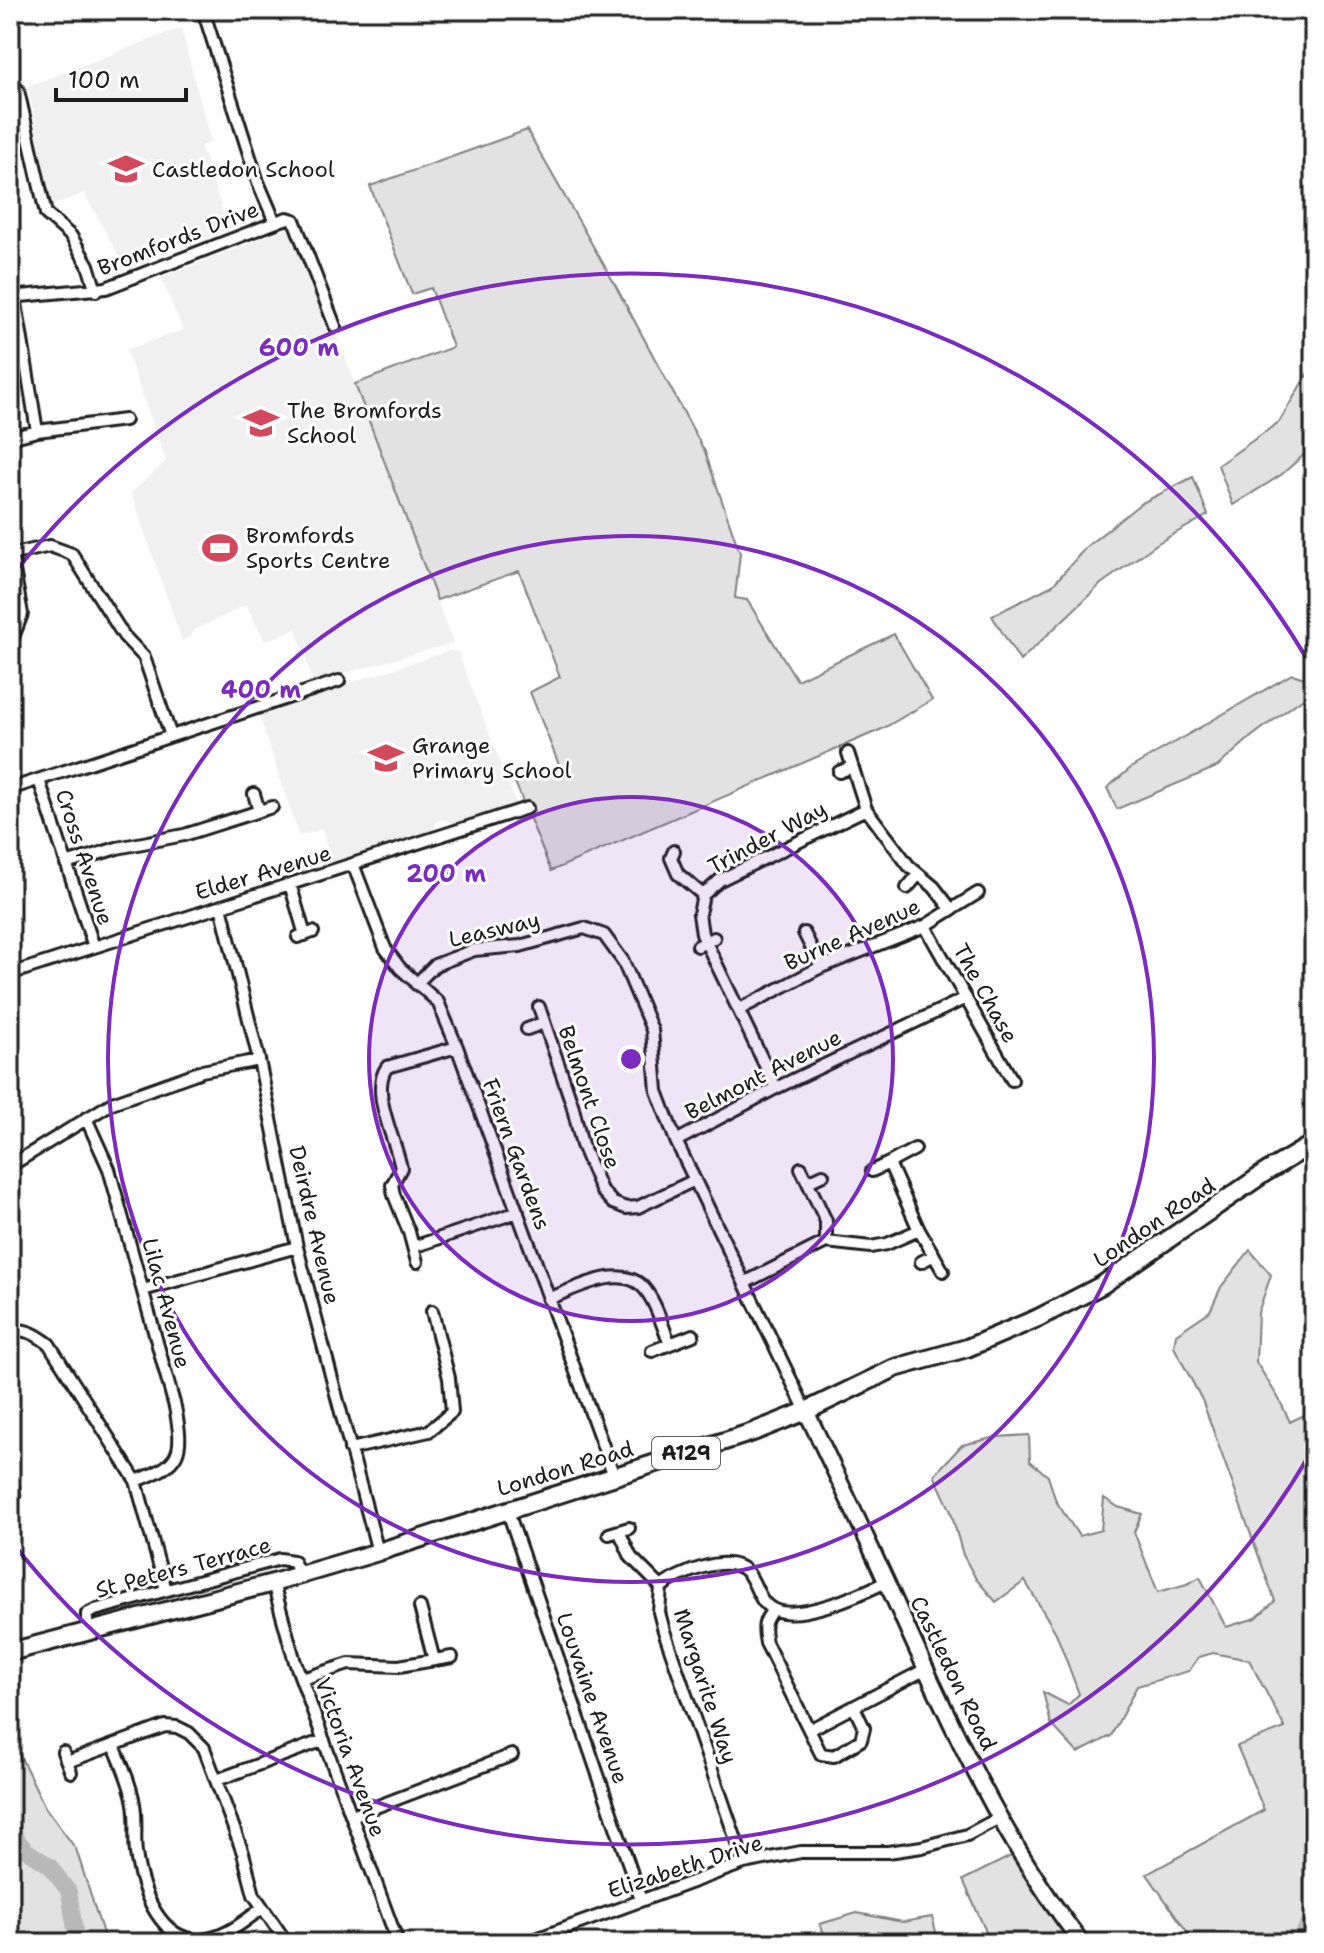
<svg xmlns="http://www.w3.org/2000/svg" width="1324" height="1953" font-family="'Shantell Sans',sans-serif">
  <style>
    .built { fill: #f0f0f0 }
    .green { fill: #e2e2e2; stroke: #7f7f7f; stroke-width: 2 }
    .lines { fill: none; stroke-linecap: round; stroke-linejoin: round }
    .river { stroke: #b8b8b8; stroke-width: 16 }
    .street-casing { stroke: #1c1c1c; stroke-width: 16 }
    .secondary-casing { stroke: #1c1c1c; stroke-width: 20 }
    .primary-casing { stroke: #1c1c1c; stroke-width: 22 }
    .street { stroke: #fff; stroke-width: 10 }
    .secondary { stroke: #fff; stroke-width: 14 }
    .primary { stroke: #fff; stroke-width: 16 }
    .ring { fill: none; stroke: #7b2cbf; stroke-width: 4 }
    .labels { text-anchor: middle; stroke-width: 6; stroke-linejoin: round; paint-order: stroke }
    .shield { fill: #fff; stroke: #606060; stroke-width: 2 }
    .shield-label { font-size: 20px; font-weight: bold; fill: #1c1c1c }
    .poi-label { font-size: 22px; fill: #1c1c1c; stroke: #fff; text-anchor: start }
    .street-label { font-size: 22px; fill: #1c1c1c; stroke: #fff }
    .centre { fill: #7b2cbf; stroke: #fff; stroke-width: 4 }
    .ring-label { font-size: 24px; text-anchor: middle; font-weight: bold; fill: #7b2cbf; stroke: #fff; stroke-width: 6; stroke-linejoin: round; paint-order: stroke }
  </style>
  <rect width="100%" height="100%" fill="#fff"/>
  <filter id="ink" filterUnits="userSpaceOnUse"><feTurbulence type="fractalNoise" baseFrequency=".0125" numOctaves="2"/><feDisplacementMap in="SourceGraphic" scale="16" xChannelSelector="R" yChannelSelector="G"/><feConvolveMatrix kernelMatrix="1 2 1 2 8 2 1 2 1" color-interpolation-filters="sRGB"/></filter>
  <g filter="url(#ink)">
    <path class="built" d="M181,28L211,142L201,146L229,230L126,269L84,193L52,206L28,86Z
      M295,225L453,643L313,682L296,629L265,641L246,605L193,631V634L182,641L131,493L166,461L126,350L183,330L161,278Z
      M449,651L458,652L516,804L453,824L443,819L437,821L434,830L331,863L322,829L299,836L258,712Z"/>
    <path class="green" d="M527,130L613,281L705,452L740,553L735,598L747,600L797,680L894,634L932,700L882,729L551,871L515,782L559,765L530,692L560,677L519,571L437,600L355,384L453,347L431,288L412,294L370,186Z
      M1314,351V446L1281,475L1233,505L1218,465L1279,422L1309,371Z
      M1193,477L1208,515L1158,543L1101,584L1020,661L992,616L1053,585L1087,546L1140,504Z
      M1292,674L1314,681V690L1251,737L1217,767L1117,809L1107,788L1132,767Z
      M1250,1250L1271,1275L1258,1313L1256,1362L1279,1399L1290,1422L1314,1410V1629L1310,1632L1314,1631V1943H1195L1147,1874L1264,1810L1237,1746L1285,1728L1249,1660L1213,1653L1199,1657L1189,1671L1137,1686L1111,1736L1078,1753L1051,1724L1043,1692L1068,1705L1079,1694L1056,1633L1025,1581L996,1602L976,1579L963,1555L950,1509L934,1475L962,1445L997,1437L1029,1435L1030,1461L1048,1476L1056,1501L1079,1536L1101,1530L1104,1498L1118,1507L1142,1514L1134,1532L1158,1592L1187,1584L1200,1577L1226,1627L1256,1618L1275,1601L1202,1400L1174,1347L1176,1334L1210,1311L1221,1287Z
      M10,1735L45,1807L76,1849L106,1943H10Z
      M1013,1855L1080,1943H991L963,1880Z
      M857,1913L903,1922L932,1917L939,1943H828L820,1924Z"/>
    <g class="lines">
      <path class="river" d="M10,1831L26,1850L50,1866L69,1892L77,1943
        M1298,1943L1314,1913"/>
      <g class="street-casing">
        <path id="street" d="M203,10L258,182L275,222
          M18,90L46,214L71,236L88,265L96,291
          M10,297L106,288L287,218L294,220L335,326
          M37,431L125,420
          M10,438L37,431L15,297
          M10,555L50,546L72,554L124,636L144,657L171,736
          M10,645L22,614L11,554
          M848,753L866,809L909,866L934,887L951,909
          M839,772L852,767
          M39,780L94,947
          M10,789L339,681
          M254,794L259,811
          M674,851L671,858L678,874L703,895
          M66,864L117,848L184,835L272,807
          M353,864L385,948L400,968L438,1002L457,1047L614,1476
          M290,884L305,935
          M907,888L918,875
          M221,906L259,1060L297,1247L378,1552
          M925,926L1012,1080
          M804,933L821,967
          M298,937L313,932
          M698,946L714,938
          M10,974L527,808
          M416,984L435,965L474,950L520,946L584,928L604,935L623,961L652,1030L657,1091L676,1141
          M539,1007L572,1104L582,1145L601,1190L613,1203L626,1208L638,1207L695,1180
          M740,1009L821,967L925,926L978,893
          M527,1029L544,1023
          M776,1088L702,934L699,914L703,895L720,880L866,809
          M86,1118L109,1169L175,1407C184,1453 182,1464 136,1481
          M889,1163L915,1149
          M10,1166L112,1103L202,1071L259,1060
          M801,1168L826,1221V1242
          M872,1171L889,1163L919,1230L943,1271
          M808,1182L823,1175
          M413,1247L518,1212
          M417,1262L409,1232L394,1195L392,1185L401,1168C396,1140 369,1091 387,1067L457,1047
          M921,1262L934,1255
          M746,1282L826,1242L871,1247L887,1244L919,1230
          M143,1290L297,1247
          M548,1299C573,1290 620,1263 643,1287C656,1301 662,1326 670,1344L693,1335
          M10,1330C26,1328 37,1335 49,1344L136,1481L166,1590
          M652,1351L670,1344
          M806,1411L676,1141L776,1088L966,998
          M350,1449L429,1431L452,1412L449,1378L432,1311
          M10,1473L14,1495H10
          M507,1509L641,1900
          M619,1531L631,1557L661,1587
          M609,1534L629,1528
          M273,1583L295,1662L398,1943
          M661,1587L659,1612L664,1631L744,1863
          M661,1587C678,1574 728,1552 747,1572C757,1583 758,1604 775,1610C801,1621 861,1594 886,1582
          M420,1607L434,1660
          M773,1610C763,1621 763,1628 766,1643L821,1754L834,1756L861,1740L864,1728L854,1707
          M87,1632V1614L95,1610L280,1559L293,1561L300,1574
          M302,1679L349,1664L399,1666L452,1657
          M809,1730L924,1670
          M114,1745C121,1764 131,1783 134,1804C137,1821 134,1837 136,1853C141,1890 161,1947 207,1939C227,1936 245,1921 261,1909
          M63,1752L71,1772
          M67,1762L165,1726L177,1727L189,1733L204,1748L243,1853L254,1895L287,1943
          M217,1780L324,1740
          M352,1816L512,1755
          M525,1943L744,1863L801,1852H888L922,1847L967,1835L1001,1817"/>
      </g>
      <g class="secondary-casing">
        <path id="secondary" d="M806,1411C833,1467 860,1524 886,1581C942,1705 997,1835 1082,1943"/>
      </g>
      <g class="primary-casing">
        <path id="primary" d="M10,1652L273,1583L378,1552L753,1432L806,1411L895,1368L967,1348L1038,1318L1102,1285L1266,1172L1314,1143"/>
      </g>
      <use href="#street" class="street"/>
      <use href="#secondary" class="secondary"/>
      <use href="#primary" class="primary"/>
    </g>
  </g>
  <circle cx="631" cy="1059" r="262" fill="#7b2cbf" fill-opacity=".12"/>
  <g class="ring">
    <circle cx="631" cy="1059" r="262"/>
    <circle cx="631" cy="1059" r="523"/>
    <path d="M1311 1452A785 785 0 0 1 12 1542M12 576A785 785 0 0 1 1311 666"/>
  </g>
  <defs>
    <g id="school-bare" transform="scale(2.76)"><path d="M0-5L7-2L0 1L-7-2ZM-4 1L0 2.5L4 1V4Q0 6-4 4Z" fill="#d1495b" stroke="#fff" stroke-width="2.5" paint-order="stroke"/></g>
    <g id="stadium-bare" transform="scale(2.76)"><path d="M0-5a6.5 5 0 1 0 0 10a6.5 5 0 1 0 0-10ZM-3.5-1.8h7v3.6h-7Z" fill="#d1495b" stroke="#fff" stroke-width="2.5" paint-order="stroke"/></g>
  </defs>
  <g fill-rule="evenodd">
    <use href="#school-bare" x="126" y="169"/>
    <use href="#school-bare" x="261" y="423"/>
    <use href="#stadium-bare" x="220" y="548"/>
    <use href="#school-bare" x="386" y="758"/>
  </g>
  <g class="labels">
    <rect class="shield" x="652" y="1437" width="68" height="32" rx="6"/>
    <g class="shield-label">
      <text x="686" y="1460">A129</text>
    </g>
    <g class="poi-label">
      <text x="152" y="177">Castledon School</text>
      <text x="287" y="418">The Bromfords<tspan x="287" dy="25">School</tspan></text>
      <text x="246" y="543">Bromfords<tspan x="246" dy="25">Sports Centre</tspan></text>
      <text x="412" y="753">Grange<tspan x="412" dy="25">Primary School</tspan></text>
    </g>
    <g class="street-label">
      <text transform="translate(178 238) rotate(-21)" y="8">Bromfords Drive</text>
      <text transform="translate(767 837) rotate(-28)" y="8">Trinder Way</text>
      <text transform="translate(85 857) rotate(72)" y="8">Cross Avenue</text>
      <text transform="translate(263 872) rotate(-17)" y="8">Elder Avenue</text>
      <text transform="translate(494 929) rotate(-13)" y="8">Leasway</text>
      <text transform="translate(852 934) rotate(-24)" y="8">Burne Avenue</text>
      <text transform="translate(986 993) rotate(61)" y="8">The Chase</text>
      <text transform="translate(763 1074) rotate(-27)" y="8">Belmont Avenue</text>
      <text transform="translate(590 1097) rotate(71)" y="8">Belmont Close</text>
      <text transform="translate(517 1154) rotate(70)" y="8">Friern Gardens</text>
      <text transform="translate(1154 1222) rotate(-34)" y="8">London Road</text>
      <text transform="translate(315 1225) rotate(77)" y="8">Deirdre Avenue</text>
      <text transform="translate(167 1303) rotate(75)" y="8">Lilac Avenue</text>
      <text transform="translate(565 1468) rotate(-17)" y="8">London Road</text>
      <text transform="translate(183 1567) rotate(-15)" y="8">St Peters Terrace</text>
      <text transform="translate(954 1673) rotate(64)" y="8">Castledon Road</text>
      <text transform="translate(706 1686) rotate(72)" y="8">Margarite Way</text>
      <text transform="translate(593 1698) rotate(71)" y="8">Louvaine Avenue</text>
      <text transform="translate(351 1757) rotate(70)" y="8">Victoria Avenue</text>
      <text transform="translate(685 1866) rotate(-18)" y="8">Elizabeth Drive</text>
    </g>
  </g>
  <circle cx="631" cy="1059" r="12" class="centre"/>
  <g class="ring-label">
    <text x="299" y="356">600 m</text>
    <text x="261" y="698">400 m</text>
    <text x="446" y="882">200 m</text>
  </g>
  <rect width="1324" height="1953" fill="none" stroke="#fff" stroke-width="40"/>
  <rect x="20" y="20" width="1284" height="1913" fill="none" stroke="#1c1c1c" stroke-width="3" filter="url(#ink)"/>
  <path d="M56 88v12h130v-12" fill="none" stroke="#1c1c1c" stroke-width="4"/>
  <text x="68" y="88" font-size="24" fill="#1c1c1c" stroke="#ffffff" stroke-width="6" paint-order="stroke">100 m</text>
</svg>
